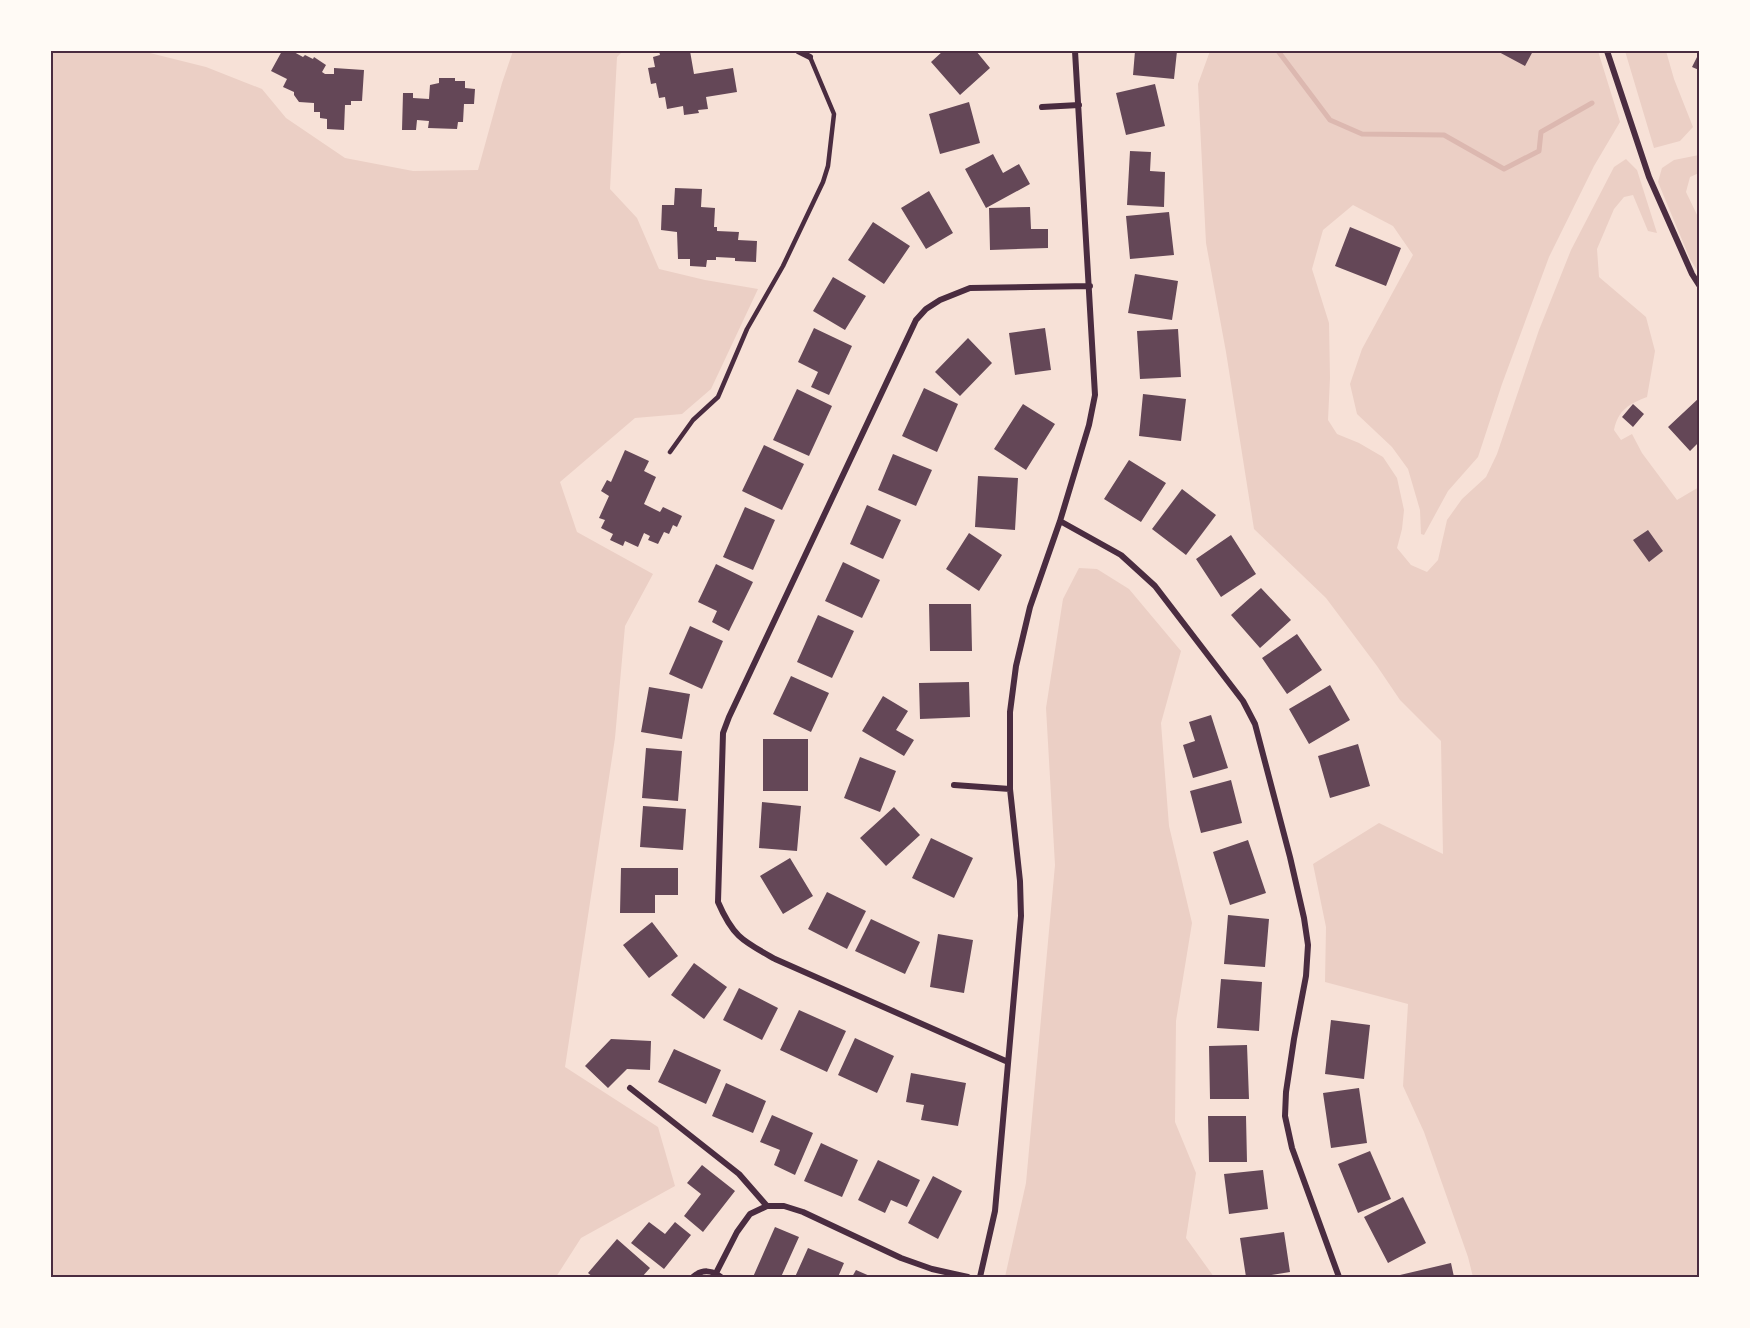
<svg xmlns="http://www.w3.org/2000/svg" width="1750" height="1328" font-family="Ubuntu,sans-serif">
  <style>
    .green { fill: #ebcfc5 }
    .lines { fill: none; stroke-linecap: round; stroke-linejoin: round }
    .stream { stroke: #dcb8b0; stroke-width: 5 }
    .building { fill: #644757 }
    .service { stroke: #4a2c40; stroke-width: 4.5 }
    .minor { stroke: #4a2c40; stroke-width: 6 }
    .neatline { fill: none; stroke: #4a2c40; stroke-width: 2 }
  </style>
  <rect width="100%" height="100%" fill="#f7e1d7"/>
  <path class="green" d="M51,51H142L206,67L262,89L286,118L345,158L413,171L478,170L502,83L513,51H623L617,57L610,189L637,218L659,269L705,280L758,289L711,389L682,414L635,418L560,482L577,532L653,574L625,626L615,738L565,1067L658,1127L675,1186L581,1238L556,1277H51Z
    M1210,51H1598L1620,122L1594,166L1549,257L1502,384L1478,457L1448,491L1424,535L1421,534L1420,510L1408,469L1392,447L1357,414L1350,384L1362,349L1413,255L1393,226L1353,205L1323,230L1312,269L1329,323L1330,378L1328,420L1337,434L1359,443L1383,457L1397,478L1404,510L1402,529L1397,548L1411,565L1427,572L1438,560L1447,520L1462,499L1486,477L1497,454L1539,330L1571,250L1614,167L1626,159L1637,170L1657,233L1648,231L1633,195L1624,197L1614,209L1597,249L1599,277L1646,317L1655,351L1647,397C1629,404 1618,410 1614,430L1621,440L1632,434L1642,453L1677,500L1699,487V1277H1473L1468,1257L1424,1132L1403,1086L1408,1004L1325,982L1326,927L1313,864L1379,823L1443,854L1441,741L1400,700L1377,666L1326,598L1254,529L1226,352L1206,243L1198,84Z
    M1625,51H1666L1674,79L1693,127L1680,141L1654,148Z
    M1699,155V173L1690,177L1686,192L1699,219V273L1690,259L1658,182L1662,168L1674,160Z
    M1079,568L1097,569L1129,589L1181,651L1161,723L1169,826L1192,923L1176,1021L1175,1122L1196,1173L1186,1238L1214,1277H1005L1026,1183L1055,865L1046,708L1063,599Z"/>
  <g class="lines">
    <path class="stream" d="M1278,51L1330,120L1362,134L1444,135L1504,169L1539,151L1541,132L1592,103"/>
  </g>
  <path class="building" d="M282,51H292L303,57L305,55L313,59L314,57L326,65L322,72L325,74H334V68L364,70L362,101H351V105H345L344,130L327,129V119L320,118V112H314V103L299,102L294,95V92L283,87L287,79L271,71Z
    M659,51H690L694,74L733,68L737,92L706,97L708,109L698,110L699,113L684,115L683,106L667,109L665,97L659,98L656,83L651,84L648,68L655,67L653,57L660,55Z
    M943,51H976L990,68L960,95L931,62Z
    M1135,51H1177L1174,79L1133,75Z
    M1497,51H1533L1525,66Z
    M1699,53V70L1692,67Z
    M439,78H455V81H465V88L475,89L474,104H464L463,122H458L457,129L428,128L429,121L417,120L416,130H402L403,93H413V98L429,99L430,85L439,83Z
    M1155,84L1165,126L1126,135L1116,93Z
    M969,102L980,143L940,154L929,114Z
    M1130,151L1151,152L1150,171L1165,172L1164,207L1127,205Z
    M993,154L1003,173L1019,164L1030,184L986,208L965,169Z
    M675,188L702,189L701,207L715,208L714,227H717V231L739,232L738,240L757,241L756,262L735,261V258L716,257V260H707L706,267L690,266V259H678L677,232L661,230L662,205H674Z
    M929,191L953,233L926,249L901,208Z
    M1030,207L1031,229H1048V248L990,250L989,208Z
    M1169,212L1174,255L1130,259L1126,216Z
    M873,222L910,246L884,284L848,260Z
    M1350,227L1401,248L1386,286L1335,266Z
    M1135,274L1178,281L1172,320L1128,313Z
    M833,277L866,296L845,330L813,311Z
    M814,328L852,346L829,395L811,387L818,372L798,362Z
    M1045,328L1051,370L1015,375L1009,333Z
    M1178,329L1181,377L1140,379L1137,331Z
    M968,338L992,363L960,396L935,372Z
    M924,388L958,404L937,452L902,436Z
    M797,389L832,406L809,456L773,440Z
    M1143,394L1186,399L1181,441L1139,436Z
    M1699,398V442L1690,451L1668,427Z
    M1023,404L1055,424L1026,470L994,449Z
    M1633,404L1644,414L1633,427L1622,417Z
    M764,445L804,464L782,510L742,491Z
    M625,450L649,461L644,471L656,477L644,504L660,512L663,507L682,516L677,527L673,525L669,534L664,532L658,544L648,540L650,536L644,533L638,547L625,541L623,546L610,540L613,534L601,528L605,520L599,518L609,496L601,491L607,480L611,482Z
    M893,454L932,470L916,506L878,490Z
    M1129,460L1166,483L1141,522L1104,499Z
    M978,476L1018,478L1015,530L975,527Z
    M1182,489L1216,515L1186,555L1152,529Z
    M867,505L901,520L883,559L850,544Z
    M745,507L775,520L753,570L723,557Z
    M1648,530L1663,551L1649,562L1633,540Z
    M969,533L1002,555L979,591L946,569Z
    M1231,535L1256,574L1221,597L1196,559Z
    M843,562L880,580L862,618L825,601Z
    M716,564L753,582L729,631L712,622L717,611L698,602Z
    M1261,588L1291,620L1260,648L1231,615Z
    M929,604H971L972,651H930Z
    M818,615L854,631L832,678L797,662Z
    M690,626L723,641L702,689L669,674Z
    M1297,634L1322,670L1287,694L1262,658Z
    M791,676L829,693L811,732L773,714Z
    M969,682L970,717L920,719L919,683Z
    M1330,685L1350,720L1309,744L1289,709Z
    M649,687L690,694L682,739L641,732Z
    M883,696L908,711L896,730L914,740L904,756L862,731Z
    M1211,715L1228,768L1193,778L1183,745L1195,741L1189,722Z
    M763,739H808V791H763Z
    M1358,744L1370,786L1330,798L1318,756Z
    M646,748L682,751L678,801L642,798Z
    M860,757L896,771L880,812L844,798Z
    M1231,780L1242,823L1201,833L1190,791Z
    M762,802L801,806L797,851L759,848Z
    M643,806L686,809L683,850L640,847Z
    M894,807L920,835L886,866L860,838Z
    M931,838L973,858L954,898L912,878Z
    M1248,840L1266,893L1230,905L1213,852Z
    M790,858L813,896L783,914L760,876Z
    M621,868H678V895H655V913H620Z
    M827,892L866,911L847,949L808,929Z
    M1228,915L1269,919L1265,967L1224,964Z
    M871,919L920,942L905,974L855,951Z
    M652,922L678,956L649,978L623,945Z
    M938,934L973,940L964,993L930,987Z
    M694,963L727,987L704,1019L671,995Z
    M1221,979L1262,982L1259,1031L1217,1028Z
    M739,988L778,1008L762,1040L723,1020Z
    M799,1010L846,1031L827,1072L780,1050Z
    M1331,1020L1370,1025L1364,1079L1325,1074Z
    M855,1038L894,1056L877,1093L838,1075Z
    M611,1039L651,1041L650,1070L627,1069L608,1088L585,1066Z
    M1247,1045L1249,1099H1210L1209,1046Z
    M674,1049L721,1070L706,1104L658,1082Z
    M911,1073L966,1083L958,1126L921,1120L924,1105L906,1102Z
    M726,1083L766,1101L753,1133L712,1116Z
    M1359,1088L1367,1143L1331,1148L1323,1093Z
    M772,1115L813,1133L795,1175L774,1165L780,1150L760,1142Z
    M1208,1116H1246L1247,1162H1209Z
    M821,1143L858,1160L842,1197L804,1181Z
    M1370,1151L1391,1199L1358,1213L1338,1164Z
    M878,1160L920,1180L907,1207L891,1200L885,1213L858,1200Z
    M702,1165L735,1191L703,1232L684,1216L701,1194L687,1183Z
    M1263,1170L1268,1209L1229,1214L1224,1174Z
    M933,1176L962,1191L938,1239L908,1223Z
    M1403,1197L1426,1243L1388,1263L1364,1217Z
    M649,1222L665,1234L675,1222L691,1235L664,1269L631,1243Z
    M775,1227L799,1237L781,1277H753Z
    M1284,1232L1290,1272L1259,1277H1246L1240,1238Z
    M617,1239L650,1268L642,1277H623L620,1275L618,1277H593L588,1273Z
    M808,1248L844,1263L838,1277H795Z
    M1451,1263L1454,1277H1401L1400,1275Z
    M856,1270L872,1277H852Z"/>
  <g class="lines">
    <path class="service" d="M670,452L693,420L718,397L747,329L783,266L823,182L828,166L834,114L810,57"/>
    <path class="minor" d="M798,51L810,57
      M1607,51L1649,177L1692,274L1699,285
      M1042,107L1079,105
      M1060,521L1121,555L1155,586L1243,701L1255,724L1290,857L1304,918L1308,945L1306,976L1294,1039L1286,1092L1285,1116L1292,1148L1339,1277
      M954,785L1010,789
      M1008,1062L775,959C743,941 733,937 718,902L723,733L729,717L916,320L926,309L940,300L970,288L1090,286
      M630,1088L739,1174L767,1206
      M716,1273L737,1232L750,1214L767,1206H784L803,1212L901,1258L932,1269L968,1277
      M693,1277C702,1269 712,1270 721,1277
      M980,1277L995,1211L1021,916L1020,881L1010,789V712L1016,666L1030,607L1060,521L1089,425L1095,395L1075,51"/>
  </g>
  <rect width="1750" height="1328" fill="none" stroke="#fffaf5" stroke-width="105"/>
  <rect x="52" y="52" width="1646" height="1224" class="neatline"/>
</svg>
